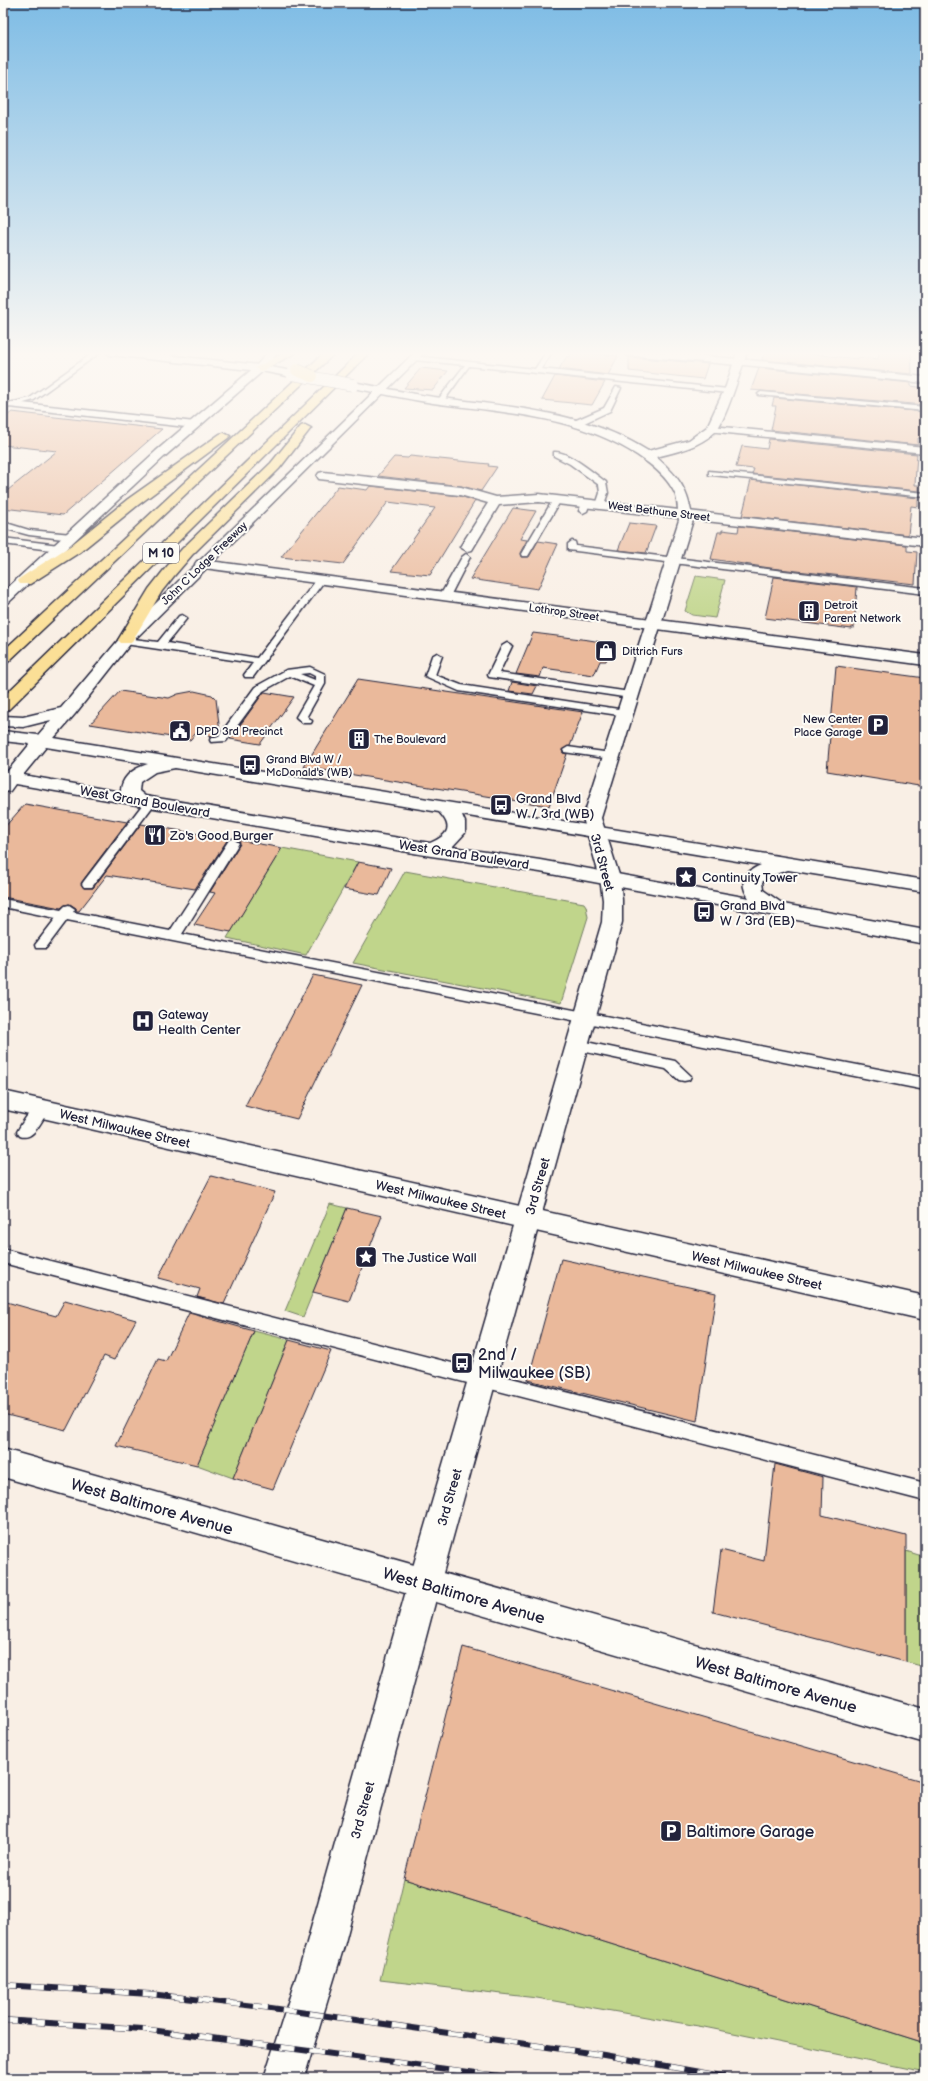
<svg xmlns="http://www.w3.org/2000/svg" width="928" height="2081" font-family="'Balsamiq Sans',sans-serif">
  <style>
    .green { fill: #c0d58b; stroke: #717c63 }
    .building { fill: #eab99b; stroke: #22223b }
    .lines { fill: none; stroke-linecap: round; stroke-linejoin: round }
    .service-casing { stroke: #22223b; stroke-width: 3 }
    .pedestrian-casing { stroke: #22223b; stroke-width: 3 }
    .minor-casing { stroke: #22223b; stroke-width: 3 }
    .tertiary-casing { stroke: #22223b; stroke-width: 3 }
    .secondary-casing { stroke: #22223b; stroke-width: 3 }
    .motorway-casing { stroke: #22223b; stroke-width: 3 }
    .service { fill: #fdfcf7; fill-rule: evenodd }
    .pedestrian { fill: #fdfcf7; fill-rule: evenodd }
    .minor { fill: #fdfcf7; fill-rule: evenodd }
    .tertiary { fill: #fdfcf7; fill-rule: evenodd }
    .secondary { fill: #fdfcf7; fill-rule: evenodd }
    .motorway { fill: #fbdf96; fill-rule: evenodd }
    .rail-casing { stroke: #22223b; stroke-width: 6 }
    .rail { stroke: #fdfcf7; stroke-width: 5; stroke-dasharray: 14; stroke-linecap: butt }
    .tertiary-bridge-casing { stroke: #22223b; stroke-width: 13; stroke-linecap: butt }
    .motorway-bridge-casing { stroke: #22223b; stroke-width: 13; stroke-linecap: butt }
    .tertiary-bridge { stroke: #fdfcf7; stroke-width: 12 }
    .motorway-bridge { stroke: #fbdf96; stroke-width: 12 }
    .labels { text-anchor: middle; stroke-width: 4; stroke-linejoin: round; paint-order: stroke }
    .far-street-label { font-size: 11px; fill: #22223b; stroke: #fdfcf7 }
    .far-poi-label { font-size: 11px; fill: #22223b; stroke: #fdfcf7; text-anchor: start }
    .shield { fill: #fdfcf7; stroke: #646373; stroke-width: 1 }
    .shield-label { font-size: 12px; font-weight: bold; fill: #22223b }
    .poi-label { font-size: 13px; fill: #22223b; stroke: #fdfcf7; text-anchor: start }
    .street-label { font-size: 13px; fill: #22223b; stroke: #fdfcf7 }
    .near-poi-label { font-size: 16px; fill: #22223b; stroke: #fdfcf7; text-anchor: start }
    .near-street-label { font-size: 16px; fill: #22223b; stroke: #fdfcf7 }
  </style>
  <rect width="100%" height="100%" fill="#f9efe5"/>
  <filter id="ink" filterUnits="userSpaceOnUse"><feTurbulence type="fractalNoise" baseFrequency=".025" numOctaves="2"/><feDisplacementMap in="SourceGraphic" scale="8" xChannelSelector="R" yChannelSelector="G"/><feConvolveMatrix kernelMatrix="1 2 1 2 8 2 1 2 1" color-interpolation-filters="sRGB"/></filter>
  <g filter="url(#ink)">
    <path class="green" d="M696,576L725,580L715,618L692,615L685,611Z
      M282,848L358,862L306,955L227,938Z
      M405,871L584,903L586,906L588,917L561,1003L353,963Z
      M330,1204L347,1208L303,1317L285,1311Z
      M254,1331L289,1340L233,1478L197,1465Z
      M906,1551L925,1557V1667L906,1662Z
      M404,1879L925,2043V2072L704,2027L537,1998L380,1980Z"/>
    <path class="building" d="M572,352L618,356L608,375L559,369L567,356L570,357Z
      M764,352H795L858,359V357L878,359L879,352H911L912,374L762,360Z
      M629,357L708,364L703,379L629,371Z
      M421,368L448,371L433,390L404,388Z
      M759,368L911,383V386L925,388V405L751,390Z
      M555,376L605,382L592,405L542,400Z
      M774,398L925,412V438H918V445L771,430L776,406H772Z
      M12,412L55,417L162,429L63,515L3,508V494L57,451L3,445V419Z
      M769,439L917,454L915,485H919V491L752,474L754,469L736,467L742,446L767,449Z
      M410,456L489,464L488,466L497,467L481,491L461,486L378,476L394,457L408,458Z
      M751,480L918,498V507L911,506L908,535L742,516Z
      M338,486L367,490L370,486L460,496L475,501L430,575L391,571L435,508L388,502L343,564L281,557Z
      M513,508L536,511L520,539L527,540L520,553L521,557H529L538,541L558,544L538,589L470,579Z
      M629,523L656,526L646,553L618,550Z
      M739,526L907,545V551L917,552L915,584L770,568L711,559L718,532H722V530L738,532Z
      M774,577L857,587L854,628L852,627V629L765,618Z
      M533,633L589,640L612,644L606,661H600L594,675L543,668L540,677L516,674Z
      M836,666L925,678V787L827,771Z
      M358,679L583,712L570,746L562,750L563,753L567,754L549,806L304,767Z
      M512,682L537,686L533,694L509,691Z
      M120,691L169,698L178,694L194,691L212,695L216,699L220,733L213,736L196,733L190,740L90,724Z
      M264,692L294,697L260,744L230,739Z
      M25,804L127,822L81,883L84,888H93L141,824L228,839L195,889L107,875L79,911H76V908L70,904L65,905L61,908L3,897V829Z
      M238,840L282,848L231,932L194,925L215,893L210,892L240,844Z
      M358,862L391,868L379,895L344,889Z
      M313,975L362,985L297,1119L245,1106Z
      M211,1176L275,1192L224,1304L197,1297L200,1289L158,1278Z
      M347,1208L382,1216L349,1301L313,1292Z
      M561,1259L716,1293L697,1421L528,1380Z
      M65,1300L136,1320L114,1360L104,1356L66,1430L3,1414V1301L56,1316Z
      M189,1313L254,1331L197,1465L116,1446L158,1359L166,1361Z
      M289,1340L331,1351L273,1489L233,1478Z
      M775,1464L823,1477L822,1515L906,1536V1662L713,1612L721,1550L764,1561Z
      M463,1647L925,1782V2043L404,1879Z"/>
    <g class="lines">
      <g class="service-casing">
        <path id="service" d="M94,352H101L34,400L3,409V405L30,398Z
          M168,352H175L167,358H163V356Z
          M546,352H552L541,369L728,389L731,391L728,393L469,366L443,402L441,403L437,401L465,365L414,360L411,358L414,356L535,369Z
          M616,387L621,388L610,411L580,425H574V421L604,408Z
          M761,392L925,407V411L759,395L758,394Z
          M554,452C567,450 595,474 606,482L608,493L603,507L596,505L600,493L599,485L570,464L554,456Z
          M709,471L925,493V497L712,475H709Z
          M554,498L561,500L528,556H522L521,554Z
          M583,501L590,503L587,511L583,513L579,511Z
          M3,522L29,530L72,534L76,537L72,540L29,535L3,528Z
          M3,538L59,545L63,548L59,551L3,544Z
          M572,541L575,542L576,546L925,588V594L568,550V544Z
          M466,554L470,557L450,596L445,599L442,598L440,596L462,557Z
          M321,577L325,580L253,677H245L244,675L253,663L125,644L120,641L125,638L158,642L179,616L182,615L187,618L167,643L257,658L318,578Z
          M507,643L512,646L499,673L630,692L635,695L630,698L489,677L488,675L502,646Z
          M437,653L442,656L435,675L461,685L625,710L630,713L625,716L459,691L425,676L432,656Z
          M310,667L325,674V684L307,716L312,721L311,723H303L296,717L314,686L290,676L263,691L226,741L211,742L210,740L211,738L219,736L255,687L286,670ZM309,673L315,676V680L300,674Z
          M568,747L611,753L616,756L611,759L564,752L563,750Z
          M150,799L156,802L92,887H84L82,884L84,881L146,800Z
          M233,839L239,843L182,934L925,1078V1090L67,920L46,948H36L35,945L56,918L3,907V899L61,910L65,906L69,905L75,909L73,912L170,931L229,840Z
          M577,1040L675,1061L691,1076L689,1080L684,1081L679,1080L666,1069L572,1049L570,1045L572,1041Z
          M42,1103L47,1105L49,1109L47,1113C40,1123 33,1141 20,1136L17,1132C22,1123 32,1106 42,1103Z
          M3,1249L925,1483V1501L3,1263Z"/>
      </g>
      <g class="pedestrian-casing">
        <path id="pedestrian" d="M622,352H656L738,359L743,362L738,365L627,355Z
          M712,426L925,447V453L708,431L707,429L708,427Z"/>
      </g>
      <g class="minor-casing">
        <path id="minor" d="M105,352H136L260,365L265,368L260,371L110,355Z
          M738,359L925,377V383L734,364L733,362L734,360Z
          M13,402L195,422L201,425L195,428L9,407L7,405L9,403Z
          M323,472L461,487L496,497L539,494L925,538V546L539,502L499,505L472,550L467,551L460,547L488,503L460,495L319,479L317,476L319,473Z
          M202,560L925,655V665L197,567L195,564L197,561Z
          M3,1091L925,1296V1320L3,1109Z
          M3,1449L925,1709V1743L3,1477Z"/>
      </g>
      <g class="tertiary-casing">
        <path id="tertiary" d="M737,352H747C742,367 725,423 715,432C699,447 677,452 656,457C680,478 687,488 693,520L601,818L620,878L622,900V922L440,1584L344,1946L304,2078H264L306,1946L408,1584L602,922L603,900L600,878L583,818L679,520C678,513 678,503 676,496C669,478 652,465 637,455C575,415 504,413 433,403C406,399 380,393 353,388L348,385L353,382C380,387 407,393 434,397C508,407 583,410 648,451L689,440L707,427L726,386Z
          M260,365L292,371L297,374L292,377L256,370L255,368L256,366Z"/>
      </g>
      <g class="secondary-casing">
        <path id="secondary" d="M268,352H278L264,370L164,457L8,603L3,604V592L156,451L256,366Z
          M415,352H425L131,643L75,714L54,738L925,880V892L788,870L769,876L762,882L763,890L783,904L925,930V944L540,872L431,856L15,784L10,791L3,792V772H7L30,744L3,741V731L38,735L51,720L23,727L3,726V716L23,717L61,708L121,637ZM46,747L148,764C135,768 121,776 121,792L23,775ZM175,768L439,812C454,828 448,835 430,843L145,796L139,791L140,782L155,772ZM462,815L761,865C744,872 738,882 749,898L540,860L452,847L465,833V822Z"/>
      </g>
      <g class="motorway-casing">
        <path id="motorway" d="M285,352H297L264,370L260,371L255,368Z
          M325,352H336L8,662L3,664V651Z
          M360,352H370L9,709L3,711V697Z
          M305,425L311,428L279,469L192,555L174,576L162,591L131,643H121L118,640L149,589L164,570L182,549L271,463L301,426Z
          M224,433L230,436L228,438L138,505L80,552L30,584H20L18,581L20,578L70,546L128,499L220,434Z"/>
      </g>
      <use href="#service" class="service"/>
      <use href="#pedestrian" class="pedestrian"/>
      <use href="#minor" class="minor"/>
      <use href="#tertiary" class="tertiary"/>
      <use href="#secondary" class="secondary"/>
      <use href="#motorway" class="motorway"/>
      <g class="rail-casing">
        <path id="rail" d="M3,1985L150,1994L271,2008L604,2055L733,2078
          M3,2020L143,2029L515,2078"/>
      </g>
      <use href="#rail" class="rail"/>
      <g class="tertiary-bridge-casing">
        <path id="tertiary-bridge" d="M292,374L353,385"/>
      </g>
      <g class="motorway-bridge-casing">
        <path id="motorway-bridge" d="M297,370L312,376"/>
      </g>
      <use href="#tertiary-bridge" class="tertiary-bridge"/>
      <use href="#motorway-bridge" class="motorway-bridge"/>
    </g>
  </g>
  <linearGradient id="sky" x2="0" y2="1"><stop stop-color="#7ebce5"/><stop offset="0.55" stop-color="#fcf8f3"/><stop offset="1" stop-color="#fcf8f3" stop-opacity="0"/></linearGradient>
  <rect width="928" height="643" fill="url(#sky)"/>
  <defs>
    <g id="building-square" transform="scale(1.15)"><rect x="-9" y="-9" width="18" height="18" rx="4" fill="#22223b" stroke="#fdfcf7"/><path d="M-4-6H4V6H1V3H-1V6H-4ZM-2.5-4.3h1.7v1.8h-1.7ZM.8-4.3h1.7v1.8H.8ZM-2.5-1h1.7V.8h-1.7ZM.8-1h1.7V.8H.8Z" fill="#fff"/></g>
    <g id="shop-square" transform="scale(1.15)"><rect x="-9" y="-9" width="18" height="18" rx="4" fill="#22223b" stroke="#fdfcf7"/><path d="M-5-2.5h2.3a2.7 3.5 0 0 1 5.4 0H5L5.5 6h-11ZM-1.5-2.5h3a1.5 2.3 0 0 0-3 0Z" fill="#fff"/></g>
    <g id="parking-square" transform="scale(1.15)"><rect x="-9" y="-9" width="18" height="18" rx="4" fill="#22223b" stroke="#fdfcf7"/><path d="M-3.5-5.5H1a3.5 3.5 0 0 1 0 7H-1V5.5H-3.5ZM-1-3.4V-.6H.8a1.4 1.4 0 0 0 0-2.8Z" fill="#fff"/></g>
    <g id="civic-square" transform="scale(1.15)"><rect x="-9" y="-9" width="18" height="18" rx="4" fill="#22223b" stroke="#fdfcf7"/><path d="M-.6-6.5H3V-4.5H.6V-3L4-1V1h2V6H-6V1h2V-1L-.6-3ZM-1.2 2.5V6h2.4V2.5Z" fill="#fff"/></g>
    <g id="bus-square" transform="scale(1.15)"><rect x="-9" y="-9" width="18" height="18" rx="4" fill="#22223b" stroke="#fdfcf7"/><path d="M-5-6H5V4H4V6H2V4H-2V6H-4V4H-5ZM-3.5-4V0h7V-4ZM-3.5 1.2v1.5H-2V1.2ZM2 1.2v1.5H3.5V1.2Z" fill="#fff"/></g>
    <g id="restaurant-square" transform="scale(1.15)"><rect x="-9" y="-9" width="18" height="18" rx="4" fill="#22223b" stroke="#fdfcf7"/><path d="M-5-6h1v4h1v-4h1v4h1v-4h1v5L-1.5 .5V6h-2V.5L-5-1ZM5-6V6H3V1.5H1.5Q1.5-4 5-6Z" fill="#fff"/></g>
    <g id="sight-square" transform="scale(1.15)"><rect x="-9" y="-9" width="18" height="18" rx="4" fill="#22223b" stroke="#fdfcf7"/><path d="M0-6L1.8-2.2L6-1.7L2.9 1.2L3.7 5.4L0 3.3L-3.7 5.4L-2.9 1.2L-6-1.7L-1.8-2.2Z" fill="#fff"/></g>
    <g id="hospital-square" transform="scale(1.15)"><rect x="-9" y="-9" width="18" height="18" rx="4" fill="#22223b" stroke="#fdfcf7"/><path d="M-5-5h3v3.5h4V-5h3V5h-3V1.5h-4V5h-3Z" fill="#fff"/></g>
  </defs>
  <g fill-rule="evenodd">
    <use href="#building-square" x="809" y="611"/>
    <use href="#shop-square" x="606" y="651"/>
    <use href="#parking-square" x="878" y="725"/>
    <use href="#civic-square" x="180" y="731"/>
    <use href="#building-square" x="359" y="739"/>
    <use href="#bus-square" x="250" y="765"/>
    <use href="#bus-square" x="501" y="805"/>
    <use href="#restaurant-square" x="155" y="835"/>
    <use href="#sight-square" x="686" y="877"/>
    <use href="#bus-square" x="704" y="912"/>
    <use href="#hospital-square" x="143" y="1021"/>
    <use href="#sight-square" x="366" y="1257"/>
    <use href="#bus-square" x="462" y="1363"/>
    <use href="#parking-square" x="671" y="1831"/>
  </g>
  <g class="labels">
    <g class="far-street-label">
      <text transform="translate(659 511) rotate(7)" y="4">West Bethune Street</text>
      <text transform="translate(204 563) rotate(-44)" y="4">John C Lodge Freeway</text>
      <text transform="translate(564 612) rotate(8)" y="4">Lothrop Street</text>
    </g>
    <g class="far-poi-label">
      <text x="824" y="609">Detroit<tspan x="824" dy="13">Parent Network</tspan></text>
      <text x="622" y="655">Dittrich Furs</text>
      <text x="862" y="723" text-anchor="end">New Center<tspan x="862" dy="13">Place Garage</tspan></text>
      <text x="196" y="735">DPD 3rd Precinct</text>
      <text x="374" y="743">The Boulevard</text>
      <text x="266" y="763">Grand Blvd W /<tspan x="266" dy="13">McDonald's (WB)</tspan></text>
    </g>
    <rect class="shield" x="143" y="543" width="36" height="20" rx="3"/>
    <g class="shield-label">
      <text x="161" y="557">M 10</text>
    </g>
    <g class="poi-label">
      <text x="516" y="803">Grand Blvd<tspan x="516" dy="15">W / 3rd (WB)</tspan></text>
      <text x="170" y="840">Zo's Good Burger</text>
      <text x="702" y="882">Continuity Tower</text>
      <text x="720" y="910">Grand Blvd<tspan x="720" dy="15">W / 3rd (EB)</tspan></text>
      <text x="158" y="1019">Gateway<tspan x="158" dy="15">Health Center</tspan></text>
      <text x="382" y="1262">The Justice Wall</text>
    </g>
    <g class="street-label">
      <text transform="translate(145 801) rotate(10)" y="5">West Grand Boulevard</text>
      <text transform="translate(464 854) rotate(9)" y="5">West Grand Boulevard</text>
      <text transform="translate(603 862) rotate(75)" y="5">3rd Street</text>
      <text transform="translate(125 1128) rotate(13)" y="5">West Milwaukee Street</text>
      <text transform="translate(537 1186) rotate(-74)" y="5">3rd Street</text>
      <text transform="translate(441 1199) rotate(13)" y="5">West Milwaukee Street</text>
      <text transform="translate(757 1270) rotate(13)" y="5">West Milwaukee Street</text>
      <text transform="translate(449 1497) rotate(-74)" y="5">3rd Street</text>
      <text transform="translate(362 1810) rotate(-75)" y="5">3rd Street</text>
    </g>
    <g class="near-poi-label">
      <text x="478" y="1360">2nd /<tspan x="478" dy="18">Milwaukee (SB)</tspan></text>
      <text x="686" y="1837">Baltimore Garage</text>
    </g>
    <g class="near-street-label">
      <text transform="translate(152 1506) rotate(16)" y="6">West Baltimore Avenue</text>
      <text transform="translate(464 1595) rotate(16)" y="6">West Baltimore Avenue</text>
      <text transform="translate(776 1684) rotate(16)" y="6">West Baltimore Avenue</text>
    </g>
  </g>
  <rect width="928" height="2081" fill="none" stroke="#fdfcf7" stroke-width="16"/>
  <rect x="8" y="8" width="912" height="2065" fill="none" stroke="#22223b" stroke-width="1.5" filter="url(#ink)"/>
</svg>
